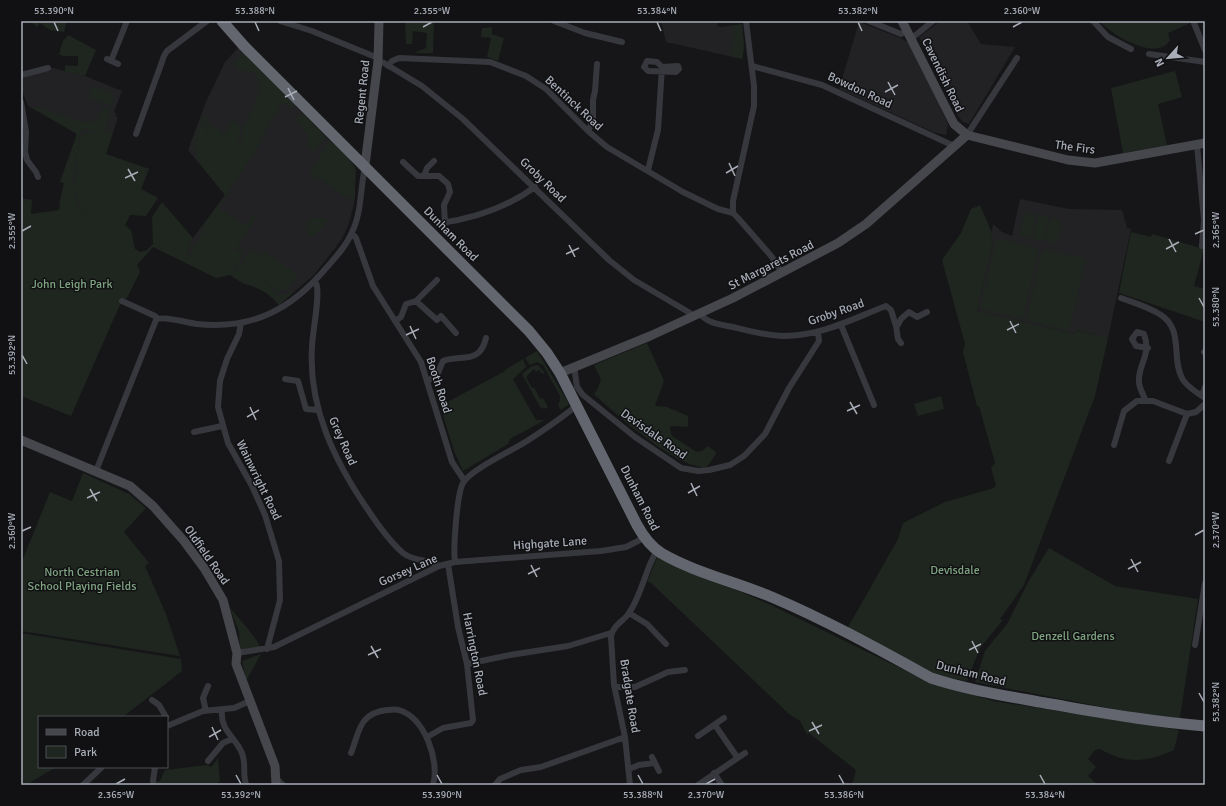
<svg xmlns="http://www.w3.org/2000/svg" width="1226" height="806" font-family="Signika,sans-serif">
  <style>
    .built { fill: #222225 }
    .green { fill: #1e261f }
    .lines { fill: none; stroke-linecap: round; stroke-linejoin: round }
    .street { stroke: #37383d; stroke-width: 6 }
    .secondary { stroke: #45474d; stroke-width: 9 }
    .highway { stroke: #63666e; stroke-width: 11 }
    .ticks { fill: none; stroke: #a8adb8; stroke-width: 1.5 }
    .labels { text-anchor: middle; stroke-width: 3; stroke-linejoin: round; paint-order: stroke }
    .street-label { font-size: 12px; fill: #a8adb8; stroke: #111113 }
    .park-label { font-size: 12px; fill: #7fa381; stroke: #111113 }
    .neatline { fill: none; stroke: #a8adb8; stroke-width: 1.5 }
    .ticks-label { font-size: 10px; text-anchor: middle; fill: #a8adb8 }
  </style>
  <rect width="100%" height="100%" fill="#161618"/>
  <path class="built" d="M659,21H718L717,26L722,27L742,24L744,47L742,59L666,42L661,22Z
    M940,21H967L981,44L1015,47L969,124L963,122L958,116L919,37Z
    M859,22L901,38L909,43L918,58L948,124L946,135L933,132L839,89Z
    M238,48L329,140L349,157L356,171L354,204L348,226L342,239L314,275L279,305L266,291L242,283L230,275L210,268L185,254L193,238L225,195L188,150L206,102L225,62Z
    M49,67L85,76L122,91L114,112L116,113L115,116L118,117L106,154L149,169L117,243L59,204L64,183L60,182L77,134L28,106L21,87V76Z
    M1020,199L1069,209L1122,210L1127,228L1131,229L1108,338L1077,330L1075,334L977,311L993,242L990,241L993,224L1002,232L1012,236Z"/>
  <path class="green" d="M30,21H67L64,32L50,30L40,23L37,27Z
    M408,21L434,22L433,53H414L426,48L427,33L413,31L412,44H406L405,23Z
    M1099,21H1195L1168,33L1170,40C1156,63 1111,34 1099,21Z
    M742,24L744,47L742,59L730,56L735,32L733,26Z
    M492,27V34L504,38L498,61L487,57L491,38L481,37L482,28Z
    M68,35L96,50L85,76L65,72V65L78,66V56H63L59,54L63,41Z
    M243,53L296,106L289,109L288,103L279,105L278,113L271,120L258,147L218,208L242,223L247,224L252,215L256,217L238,246L244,250L243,251L236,247L235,249L244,254L234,269L236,270L251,249L261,256L265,252L298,275L286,292L282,289L278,294L269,283L261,282L250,275L261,283L268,284L277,295H285L291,290L294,292L279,305C262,285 250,288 230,275L216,278L153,247L137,265L140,270L139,274L127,298L122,301L118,309L71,416L21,396V198L32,200L31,214L59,210L64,183L60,182L77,134L31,107H38L83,122L91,121L97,123L103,107L111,109L105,131L86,130L80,133L73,179L76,203L88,214H93C88,212 82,207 79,203C71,192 78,147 82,134L88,132H113L106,154L149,169L141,189L158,198L146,216L130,215L125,225L131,230L135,249L140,252L147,250L153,244L152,217L162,202L193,238L186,253L189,256L202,233L206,232L201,229L225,195L197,160L194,143L203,116L209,119L208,122L205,121L203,123L209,138L205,122L224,132L221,141L232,120L241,125L239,131L241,137L234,149L242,142V130L259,95V78L254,77L257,74L252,70L250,72L238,70L235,67V61Z
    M1175,71L1182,97L1158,104L1167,145L1123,153L1111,88Z
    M92,86L115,94L111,106L88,98Z
    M303,113L326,137L314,153L307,147L308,136L295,118Z
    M329,140L349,157L348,159L355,167V199L345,197L321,180L309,176Z
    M980,205L992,233L990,241L993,242L977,311L1075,334L1077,330L1108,338L1095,396L1024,585L1000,619L1003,620L980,648L967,681L931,674L847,629L898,539L903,523L945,502L994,488L996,485L991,468L995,463L979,406H977L963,352L965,344L942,260L961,233L971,209Z
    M1025,212L1036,214L1031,238L1019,235Z
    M1038,215L1049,218L1044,241L1032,238Z
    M311,218H328L323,229L316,231L313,237L306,232L308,229L305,227Z
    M1051,218L1062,221L1057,244L1045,241Z
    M1131,232L1151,237L1152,234L1204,249L1194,286L1205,289V322L1119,293Z
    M997,238L1039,248L1023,319L980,309Z
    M1043,249L1086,259L1069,331L1026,320Z
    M647,343L664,381L655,406L667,407L688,416V427L671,426L670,429L672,436L697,452L702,451L708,446L715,451L716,454L707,467C678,470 616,414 594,394L598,388L601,379L594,365Z
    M537,351L568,402V405L561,410L558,405L560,401V396L543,365L537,362L530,365L525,358Z
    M523,359L526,367L513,379L536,420H545L510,439L508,444L463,471L454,451L440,406L505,371V370Z
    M538,365L545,373L542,374L539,370L536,372L534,369L526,377L532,388L534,387L540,399L543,398L548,407L544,409L540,407L522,374L532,366Z
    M941,396L944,409L918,416L914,404Z
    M83,473L129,494L146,508L124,532L149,563L145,566L166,614L180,656L21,631V564L50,492L72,501Z
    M1049,548L1115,586L1198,599L1180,718L1144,715L975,682L985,651L1007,624L1028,582Z
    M658,555L773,606L927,681L993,701L1179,730L1174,750C1146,762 1128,765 1100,749L1095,750L1088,759L1096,767L1088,776L1098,785H852L856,770L809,733L807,734L800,721L789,714L650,582H647Z
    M230,608C240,620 254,634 260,647L240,654L239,632Z
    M21,633L181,659L182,671L123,717H39V767H56L26,785H21Z
    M261,654L246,681L242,661Z
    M218,758L220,782H218V785H147L152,782L160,781L165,770L207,765L211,767Z"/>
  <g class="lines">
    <path class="street" d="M280,21L312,31L378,58
      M554,21L585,33L622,42
      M869,21L901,34L908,31
      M1093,21L1108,37L1131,49
      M1194,23L1205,50
      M912,38L933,21
      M1149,54L1205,62
      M107,59L118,64
      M111,61L127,21
      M378,61L384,63L422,86L463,119L609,260L634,280L690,313L692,317
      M647,61L657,62L662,67L678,66L679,69L676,72L648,71L644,67Z
      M388,66L392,61L399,58L490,62L526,76L546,89L588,131L607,147L683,192L718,209L733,213L738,218L772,257L782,273
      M752,66L822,85L954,146
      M21,75L48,68
      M21,102L26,132L25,152L27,160L36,172L38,177
      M588,131L593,121V100L595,91L597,64
      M136,134L164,56L167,51L207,21
      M967,135L1017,58
      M1197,145L1204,220L1202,246
      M403,162L418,176H439L448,184L450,192L444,205L445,223
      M648,170L658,130L662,67
      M424,176L427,168L434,161
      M733,213V201L754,106V86L746,21
      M441,223C476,218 506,208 535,187
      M352,233L356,238L373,286L421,362L452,462L464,480
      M315,281C322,289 312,333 312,347C308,407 335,462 368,510C378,525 389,541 403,553C414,562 430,559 439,566
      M1121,298C1134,303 1149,307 1161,315C1184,330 1171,358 1182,378C1186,386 1197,393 1205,398
      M122,301L155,316L157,318
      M416,301L437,320L441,316L456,333
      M700,313C705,323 722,325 733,327C749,331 767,336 784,336C821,336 852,319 886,306L891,310L896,326L898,325L901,319L909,312L917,317L927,312
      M395,321L401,317L406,304L416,301L437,280
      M241,323L239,334L227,359L220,381L218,407L228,443L252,486L265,515L279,561L280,600L267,649
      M841,325L874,405
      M896,326L898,339L901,343
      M1204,352H1205
      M574,366L577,387L583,395L635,437L681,468L698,471L709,470L730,465L744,456L765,434L789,388L819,341L818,332
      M285,379L298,381L306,409L318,410
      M428,381L438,373L443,361C461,354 480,365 486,338
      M1202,396L1205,387
      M1146,401C1144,396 1140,390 1139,383C1137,365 1152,356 1144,334L1137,332L1132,339L1136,346L1148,348
      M194,432L222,426
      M1114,445L1124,411L1137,401H1153L1187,414L1196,412L1205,404
      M1169,461L1187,414
      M96,471L156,320C161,315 188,323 197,324C253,330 292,309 327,267C336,257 347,245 352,232C362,212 360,189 365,167
      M455,562C453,549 457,493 463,483C470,470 513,450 527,441C544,430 562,418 577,405
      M629,613L647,624L666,644
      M1195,645L1205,583
      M237,653L274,647L439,566L455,562L601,551L626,547L644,538
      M467,664L510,655L568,646L611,633
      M615,687H635L668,672L685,670
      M152,700L159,705L166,717
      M222,710C220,730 234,736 241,751C247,762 242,773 246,784
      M206,711L203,698L208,686
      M715,725L737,757
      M167,726L203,711L234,708L250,701
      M698,736L724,718
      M427,737L443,728L471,723L473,720L467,664L458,627L448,564
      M351,753C355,744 358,727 365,720C371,713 378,711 387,710C391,710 395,709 399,710C425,718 440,761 433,785
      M652,757L659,771
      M208,761L223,743L232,739
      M629,769L639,765L654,763
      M714,773L722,785
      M277,779L283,785
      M153,781L155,767
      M83,785L102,767
      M495,785L500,779L521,770L541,767L625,737
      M630,785L625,737L614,685L611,637C612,626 624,621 629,613C642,594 645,570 657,550
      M698,785L745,753"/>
    <path class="secondary" d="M902,21L954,124L967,135L1068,160L1095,163L1205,143
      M365,165L378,61L379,21
      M560,373L650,336L733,298L838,243L866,224L967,135
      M21,440L130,486L153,506L184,541L204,568L223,600L237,653L236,664L275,766L276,785"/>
    <path class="highway" d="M222,21L244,46L529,331L547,353L560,373L637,525C643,536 650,546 661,553C695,573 737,582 774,598C828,621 880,650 931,678C968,690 1007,696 1045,703C1098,712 1151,722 1205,726"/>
  </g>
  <path class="ticks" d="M54,22L58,31M255,22L259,31M657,22L661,31M858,22L862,31M423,27L432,22M1013,27L1022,22M888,82L895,95M288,88L294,100M885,92L898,85M285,97L297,91M729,163L735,176M128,169L135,181M726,173L738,166M125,178L138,172M22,231L31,226M1195,234L1204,230M1169,239L1176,252M569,245L575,257M1166,249L1179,242M566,254L579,248M1199,298L1204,307M1010,321L1016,333M410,326L416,339M1007,330L1019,324M406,335L419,329M22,355L27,364M850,402L857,414M250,407L256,420M847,411L860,405M247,417L259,410M691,483L697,496M90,489L97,501M688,493L700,486M87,498L100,492M22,531L31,527M1195,535L1204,530M1131,559L1138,572M531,565L537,577M1128,569L1141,562M528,574L540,568M972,641L978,653M371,646L378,658M969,650L981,644M368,655L381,649M1199,693L1204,702M812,722L819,734M212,727L218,740M809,731L822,725M209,737L221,730M236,775L241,784M437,775L442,784M638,775L643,784M839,775L844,784M1040,775L1045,784M116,784L125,779M706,784L715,779"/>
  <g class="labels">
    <g class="street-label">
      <text transform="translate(943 75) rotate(64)" y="4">Cavendish Road</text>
      <text transform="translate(860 90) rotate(25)" y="4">Bowdon Road</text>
      <text transform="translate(362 92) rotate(-84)" y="4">Regent Road</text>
      <text transform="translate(574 103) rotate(43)" y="4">Bentinck Road</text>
      <text transform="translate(1075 147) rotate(8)" y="4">The Firs</text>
      <text transform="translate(543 180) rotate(44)" y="4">Groby Road</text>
      <text transform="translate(451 234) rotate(45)" y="4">Dunham Road</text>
      <text transform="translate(771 265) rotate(-27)" y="4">St Margarets Road</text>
      <text transform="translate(836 312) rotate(-19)" y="4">Groby Road</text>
      <text transform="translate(439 385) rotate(72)" y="4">Booth Road</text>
      <text transform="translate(654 434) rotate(35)" y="4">Devisdale Road</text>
      <text transform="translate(343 441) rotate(66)" y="4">Grey Road</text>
      <text transform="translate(259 480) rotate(64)" y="4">Wainwright Road</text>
      <text transform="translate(640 498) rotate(63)" y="4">Dunham Road</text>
      <text transform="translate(550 543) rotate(-4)" y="4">Highgate Lane</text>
      <text transform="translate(207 555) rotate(55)" y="4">Oldfield Road</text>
      <text transform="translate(408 570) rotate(-24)" y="4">Gorsey Lane</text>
      <text transform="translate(475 654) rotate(79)" y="4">Harrington Road</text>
      <text transform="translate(971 673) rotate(14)" y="4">Dunham Road</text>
      <text transform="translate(630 696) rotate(81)" y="4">Bradgate Road</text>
    </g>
    <g class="park-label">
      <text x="72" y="288">John Leigh Park</text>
      <text x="955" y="574">Devisdale</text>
      <text x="82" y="576">North Cestrian<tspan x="82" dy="14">School Playing Fields</tspan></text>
      <text x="1073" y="640">Denzell Gardens</text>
    </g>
  </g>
  <rect width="1226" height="806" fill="none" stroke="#111113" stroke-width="44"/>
  <rect x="38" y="716" width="130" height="52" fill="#111113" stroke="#4d4f55"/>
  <rect x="46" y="729" width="20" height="6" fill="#45474d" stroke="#4d4f55"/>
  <text x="74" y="736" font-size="12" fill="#a8adb8">Road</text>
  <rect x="46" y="746" width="20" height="12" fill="#1e261f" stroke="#4d4f55"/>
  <text x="74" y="756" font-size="12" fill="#a8adb8">Park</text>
  <g transform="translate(1168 58) rotate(243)" stroke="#111113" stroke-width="3" paint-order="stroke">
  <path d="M0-3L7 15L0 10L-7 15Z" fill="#a8adb8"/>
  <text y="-6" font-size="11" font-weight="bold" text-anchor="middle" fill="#a8adb8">N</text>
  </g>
  <rect x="22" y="22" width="1182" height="762" class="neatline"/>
  <g class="ticks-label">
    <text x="54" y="14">53.390°N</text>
    <text x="255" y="14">53.388°N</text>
    <text x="432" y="14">2.355°W</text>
    <text x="657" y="14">53.384°N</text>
    <text x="858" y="14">53.382°N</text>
    <text x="1022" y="14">2.360°W</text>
    <text transform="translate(1215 230) rotate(-90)" y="4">2.365°W</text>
    <text transform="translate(11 231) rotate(-90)" y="4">2.355°W</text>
    <text transform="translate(1215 307) rotate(-90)" y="4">53.380°N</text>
    <text transform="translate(11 355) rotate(-90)" y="4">53.392°N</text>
    <text transform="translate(1215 530) rotate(-90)" y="4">2.370°W</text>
    <text transform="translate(11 531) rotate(-90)" y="4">2.360°W</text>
    <text transform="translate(1215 702) rotate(-90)" y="4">53.382°N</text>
    <text x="116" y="798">2.365°W</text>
    <text x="241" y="798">53.392°N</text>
    <text x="442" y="798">53.390°N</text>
    <text x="643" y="798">53.388°N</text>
    <text x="706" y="798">2.370°W</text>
    <text x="844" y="798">53.386°N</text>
    <text x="1045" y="798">53.384°N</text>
  </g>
</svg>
